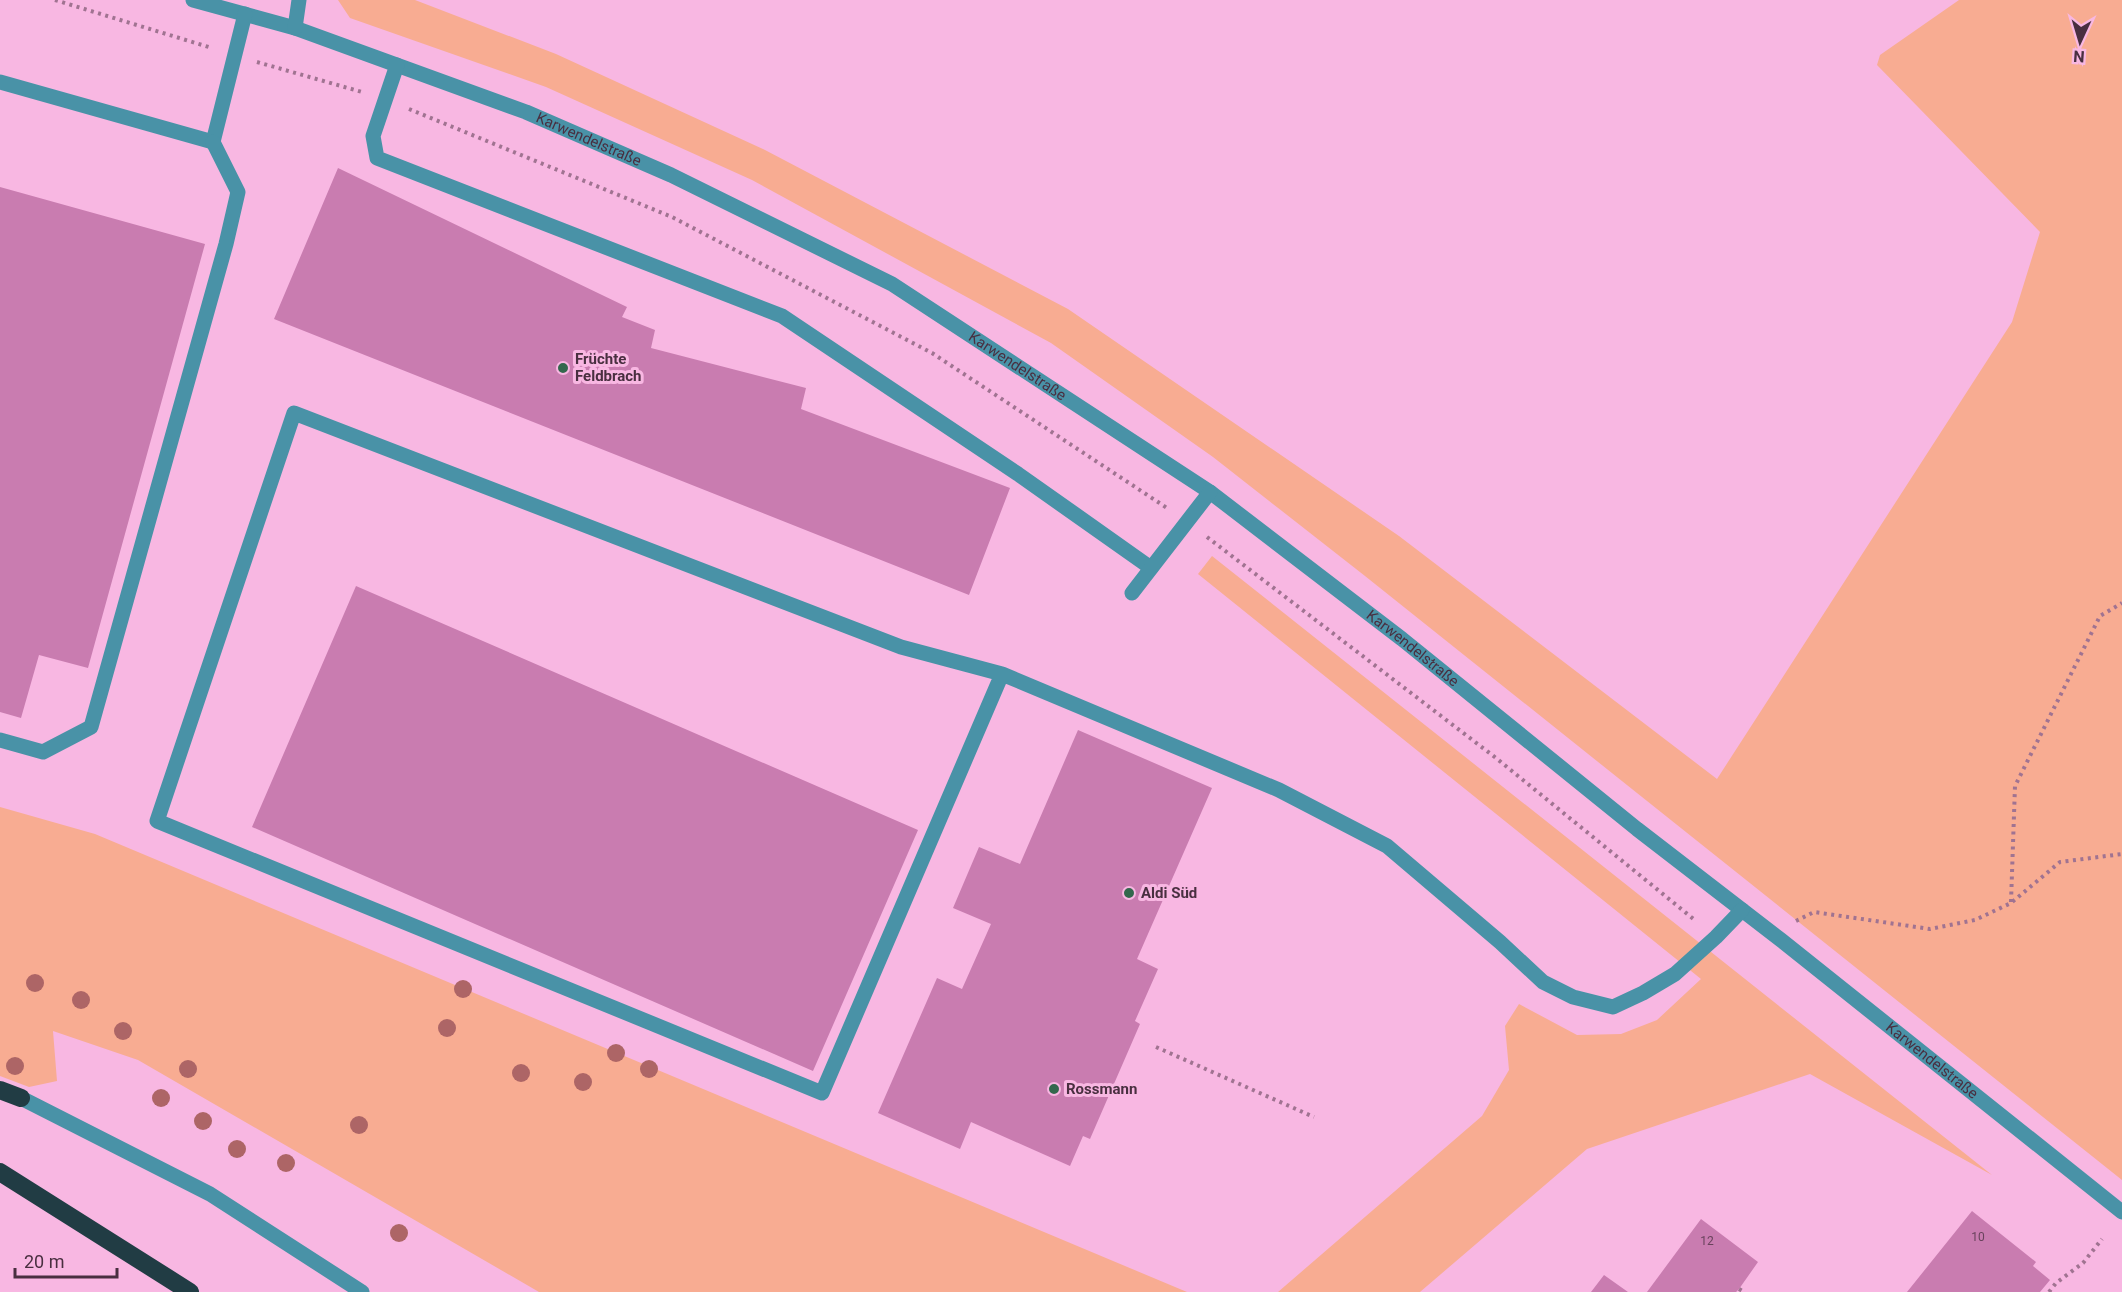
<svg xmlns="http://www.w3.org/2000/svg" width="2122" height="1292" font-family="Roboto,sans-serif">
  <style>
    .green { fill: #f8ac92 }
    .building { fill: #c97cb0 }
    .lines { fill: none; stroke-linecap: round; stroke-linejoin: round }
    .path { stroke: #a07391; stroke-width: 4; stroke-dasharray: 3 4.5; stroke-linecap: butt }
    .minor { stroke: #4992a7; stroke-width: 15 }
    .highway { stroke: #213c44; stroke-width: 18 }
    .tree { fill: #ad6566 }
    .poi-dot { fill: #33684d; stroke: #f8b7e2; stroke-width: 2 }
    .labels { text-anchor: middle; stroke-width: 6; stroke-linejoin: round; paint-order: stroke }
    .number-label { font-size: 12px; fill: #69425c }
    .street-label { font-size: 15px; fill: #492f40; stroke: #f8b7e2 }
    .poi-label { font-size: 15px; font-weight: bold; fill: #492f40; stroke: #f8b7e2; text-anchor: start }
  </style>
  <rect width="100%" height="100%" fill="#f8b7e2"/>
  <path class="green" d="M338,0H415L556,54L765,150L1068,309L1399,536L1717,779L2012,322L2040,232L1877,65L1880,55L1959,0H2122V1180L1365,576L1213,457L1051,343L752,180L546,87L350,18Z
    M1212,556L1992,1175L1810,1074L1587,1149L1420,1292H1278L1482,1116L1509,1070L1505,1026L1519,1004L1577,1035L1621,1034L1657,1020L1701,979L1198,574Z
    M0,807L95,834L1187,1292H539L138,1060L53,1031L57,1081L29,1087L0,1076Z"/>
  <path class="building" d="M338,168L627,307L622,317L655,330L651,348L806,388L801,409L1010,488L969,595L274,319Z
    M0,187L205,244L88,668L39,655L21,718L0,712Z
    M356,586L918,830L813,1071L252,827Z
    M1078,730L1212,788L1137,959L1158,969L1135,1021L1140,1024L1090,1139L1083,1136L1070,1166L971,1122L960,1149L878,1113L937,978L962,989L991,924L953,908L979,847L1020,864Z
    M1972,1211L2036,1262L2033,1266L2050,1280L2040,1292H1907Z
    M1701,1219L1758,1262L1739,1289L1736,1292H1647Z
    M1604,1275L1628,1292H1591Z"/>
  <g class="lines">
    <path class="path" d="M55,0L212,48
      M257,62L362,92
      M409,109L672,217L932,353L1167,508
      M1207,537L1496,758L1696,921
      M2011,902L2015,786L2100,616L2122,603
      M1796,921L1814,912L1930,929L1975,920L2011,903L2060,862L2122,854
      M1156,1047L1314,1117
      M1739,1289L1744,1292
      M2049,1292L2056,1283L2083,1263L2102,1239"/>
    <g class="minor">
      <path id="s1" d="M193,0L295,28L526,112L671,175L892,284L1210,492L1402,639L1637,829L1781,940L2122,1212"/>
      <path d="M295,28L299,0"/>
      <path d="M397,65L373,136L377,158L782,316L1018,474L1151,568"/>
      <path d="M0,82L213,142L245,14"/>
      <path d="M1132,593L1210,492"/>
      <path d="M1002,674L822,1093L157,821L294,413L901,647L1002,674L1279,790L1387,846L1500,942L1543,982L1573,997L1613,1007L1643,993L1675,974L1716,937L1742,910"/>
      <path d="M0,740L43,752L91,727L226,244L238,192L213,142"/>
      <path d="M21,1098L210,1194L362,1292"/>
    </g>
    <path class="highway" d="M0,1090L21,1098
      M0,1172L190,1292"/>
  </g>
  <g class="tree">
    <circle cx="35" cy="983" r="9"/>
    <circle cx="463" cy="989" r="9"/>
    <circle cx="81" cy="1000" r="9"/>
    <circle cx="447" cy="1028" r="9"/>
    <circle cx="123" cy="1031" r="9"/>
    <circle cx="616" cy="1053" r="9"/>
    <circle cx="15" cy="1066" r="9"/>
    <circle cx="188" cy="1069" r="9"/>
    <circle cx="649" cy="1069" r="9"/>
    <circle cx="521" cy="1073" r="9"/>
    <circle cx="583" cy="1082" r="9"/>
    <circle cx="161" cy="1098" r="9"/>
    <circle cx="203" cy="1121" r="9"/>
    <circle cx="359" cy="1125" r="9"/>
    <circle cx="237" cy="1149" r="9"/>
    <circle cx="286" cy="1163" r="9"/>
    <circle cx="399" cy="1233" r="9"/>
  </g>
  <g class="poi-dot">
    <circle cx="563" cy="368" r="6"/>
    <circle cx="1129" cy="893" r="6"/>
    <circle cx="1054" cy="1089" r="6"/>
  </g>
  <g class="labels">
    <g class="number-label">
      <text x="1978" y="1241">10</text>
      <text x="1707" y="1245">12</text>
    </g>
    <g class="street-label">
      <text dy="5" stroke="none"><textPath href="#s1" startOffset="420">Karwendelstraße</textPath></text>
      <text dy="5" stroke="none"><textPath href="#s1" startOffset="906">Karwendelstraße</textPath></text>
      <text dy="5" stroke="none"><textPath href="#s1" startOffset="1392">Karwendelstraße</textPath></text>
      <text dy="5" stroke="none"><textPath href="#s1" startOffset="2055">Karwendelstraße</textPath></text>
    </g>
    <g class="poi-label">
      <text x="575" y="364">Früchte<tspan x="575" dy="17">Feldbrach</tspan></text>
      <text x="1141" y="898">Aldi Süd</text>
      <text x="1066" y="1094">Rossmann</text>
    </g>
  </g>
  <g transform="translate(2080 42) rotate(184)" stroke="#f8b7e2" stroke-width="4.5" paint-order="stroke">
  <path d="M0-4.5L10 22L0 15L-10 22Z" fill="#492f40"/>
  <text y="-9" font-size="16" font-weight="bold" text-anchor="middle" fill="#492f40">N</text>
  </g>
  <path d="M15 1268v9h102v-9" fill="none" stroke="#492f40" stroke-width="3"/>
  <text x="24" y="1268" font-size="18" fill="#492f40" stroke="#f8b7e2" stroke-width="4.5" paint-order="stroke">20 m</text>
</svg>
